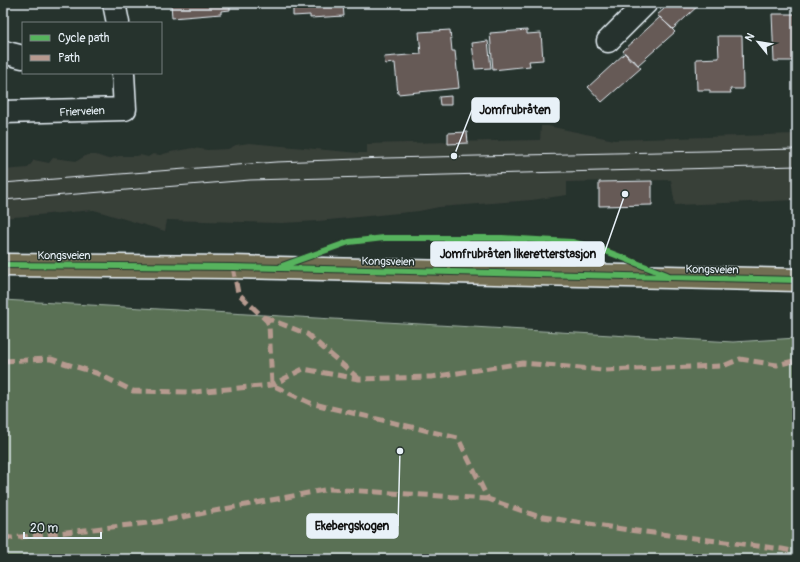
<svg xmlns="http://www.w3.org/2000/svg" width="800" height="562" font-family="Pangolin,sans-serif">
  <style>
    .built { fill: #393f39 }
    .green { fill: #5a7155; stroke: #a1b1a6 }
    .building { fill: #665a56; stroke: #e8f1f8 }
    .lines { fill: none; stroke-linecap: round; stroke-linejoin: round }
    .minor-casing { stroke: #e8f1f8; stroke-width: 25 }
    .major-casing { stroke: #e8f1f8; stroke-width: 25 }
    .minor { stroke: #26332d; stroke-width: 22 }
    .major { stroke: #726e52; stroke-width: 22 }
    .tram { stroke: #e8f1f8; stroke-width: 1 }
    .quiet { stroke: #b69a8f; stroke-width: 5; stroke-dasharray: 10 5; stroke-linecap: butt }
    .cycleway-casing { stroke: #26332d; stroke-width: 8 }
    .cycleway { stroke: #56b35d; stroke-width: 6 }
    .labels { text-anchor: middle; stroke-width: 3; stroke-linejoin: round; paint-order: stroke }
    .street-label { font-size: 11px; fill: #e8f1f8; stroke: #26332d }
    .leader { fill: none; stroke: #e8f1f8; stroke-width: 1.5 }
    .callout-dot { fill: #e8f1f8; stroke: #26332d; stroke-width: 1.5 }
    .callout { fill: #e8f1f8; stroke: #e8f1f8; stroke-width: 1.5 }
    .callout-label { font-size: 12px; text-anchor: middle; font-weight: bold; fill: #111 }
  </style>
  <rect width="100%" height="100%" fill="#26332d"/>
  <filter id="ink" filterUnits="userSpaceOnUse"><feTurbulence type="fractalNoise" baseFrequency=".025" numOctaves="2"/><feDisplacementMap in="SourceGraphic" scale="8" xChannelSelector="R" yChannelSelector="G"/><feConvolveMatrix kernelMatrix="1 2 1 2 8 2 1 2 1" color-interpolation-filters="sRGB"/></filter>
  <g filter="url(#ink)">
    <path class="built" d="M541,126H548L614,140L797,134V200L675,205L671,180L567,182V195L532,200L439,207L419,211L318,221L282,223L167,220L165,231L94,210L3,218V170L28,168L34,160L49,163L53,158L77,161L87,155H96L108,159L119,156H137L140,155L148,157L153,154L160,155L171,152L193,148L208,150L228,149L236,145L249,143L359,153H367V144L540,140Z"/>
    <path class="green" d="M3,300L733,342L797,338V559H3Z"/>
    <path class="building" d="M171,3H230V10L221,11V14L172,18Z
      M293,3L343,4L344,16L310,18V15L293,16Z
      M671,3H701L673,29L657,15Z
      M772,14H797V61H774Z
      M660,17L675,32L638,65L633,59L631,61L623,51Z
      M450,30L452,51H455L459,88L398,94L395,63L385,64L384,57L421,54L419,32Z
      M527,30V34L541,33L543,60L529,61L530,66L493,70L490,33Z
      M718,36H742L743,89H730L731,93H710V90H697L696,59L719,58Z
      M488,41L491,68L475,69L472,43Z
      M625,53L641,68L602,102L588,87Z
      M451,96V105H440L439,97Z
      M467,132L468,143L448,144V133Z
      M652,181V205L599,206V182Z"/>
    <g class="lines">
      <g class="minor-casing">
        <path id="minor" d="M114,3L118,23
          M608,41L646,3
          M3,52L23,57
          M3,112L125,109L123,73"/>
      </g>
      <g class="major-casing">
        <path id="major" d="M3,265L233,267L797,280"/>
      </g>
      <use href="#minor" class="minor"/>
      <use href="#major" class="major"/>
      <path class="tram" d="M3,183L276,162L386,158L797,149
        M3,200L250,180L797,166"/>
      <path class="quiet" d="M233,267L238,293L267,321L269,325L272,385L310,403L458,438L488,499L537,516L629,530L782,549L797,552
        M264,317L307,334L358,378
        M3,361L51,359L96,373L133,391L194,392L272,385L303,369L359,379L431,377L523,363L603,370L723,366L740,359L777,365L797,360
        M3,537L12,538L157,522L329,489L488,499"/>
      <g class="cycleway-casing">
        <path id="cycleway" d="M3,265L233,267L797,280
          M282,266L349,242L384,238H502L572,242L603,250L667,275"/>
      </g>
      <use href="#cycleway" class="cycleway"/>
    </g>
  </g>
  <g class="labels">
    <g class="street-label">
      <text transform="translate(82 111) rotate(-3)" y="4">Frierveien</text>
      <text x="64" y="259">Kongsveien</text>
      <text transform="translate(388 261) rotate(1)" y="4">Kongsveien</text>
      <text transform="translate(712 269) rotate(1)" y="4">Kongsveien</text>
    </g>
  </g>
  <path class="leader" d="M454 156L472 110M625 194L604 254M400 451L398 526"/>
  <g class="callout-dot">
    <circle cx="454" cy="156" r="4"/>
    <circle cx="625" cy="194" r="4"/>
    <circle cx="400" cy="451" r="4"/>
  </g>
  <g class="callout">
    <rect x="472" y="98" width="87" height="24" rx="4"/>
    <rect x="431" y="242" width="173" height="24" rx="4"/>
    <rect x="307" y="514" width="91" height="24" rx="4"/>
  </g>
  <g class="callout-label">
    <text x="515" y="114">Jomfrubråten</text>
    <text x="518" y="258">Jomfrubråten likeretterstasjon</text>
    <text x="352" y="530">Ekebergskogen</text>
  </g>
  <rect width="800" height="562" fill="none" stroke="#26332d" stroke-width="16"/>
  <rect x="8" y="8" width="784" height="546" fill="none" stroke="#e8f1f8" stroke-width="1.5" filter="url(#ink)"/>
  <rect x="22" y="22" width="140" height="52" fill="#26332d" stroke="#747f7e"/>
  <rect x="30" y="35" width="20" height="6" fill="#56b35d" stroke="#747f7e"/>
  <text x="58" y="42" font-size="12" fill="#e8f1f8">Cycle path</text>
  <rect x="30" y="55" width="20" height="6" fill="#b69a8f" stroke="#747f7e"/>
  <text x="58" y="62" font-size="12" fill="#e8f1f8">Path</text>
  <g transform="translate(758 42) rotate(300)" stroke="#26332d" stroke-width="3" paint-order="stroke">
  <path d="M0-3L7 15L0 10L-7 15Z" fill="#e8f1f8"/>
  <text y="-6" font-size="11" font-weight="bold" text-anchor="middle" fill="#e8f1f8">N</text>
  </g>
  <path d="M24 532v6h77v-6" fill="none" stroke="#e8f1f8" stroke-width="2"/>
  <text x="30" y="532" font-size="12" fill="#e8f1f8" stroke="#26332d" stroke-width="3" paint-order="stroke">20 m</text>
</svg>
